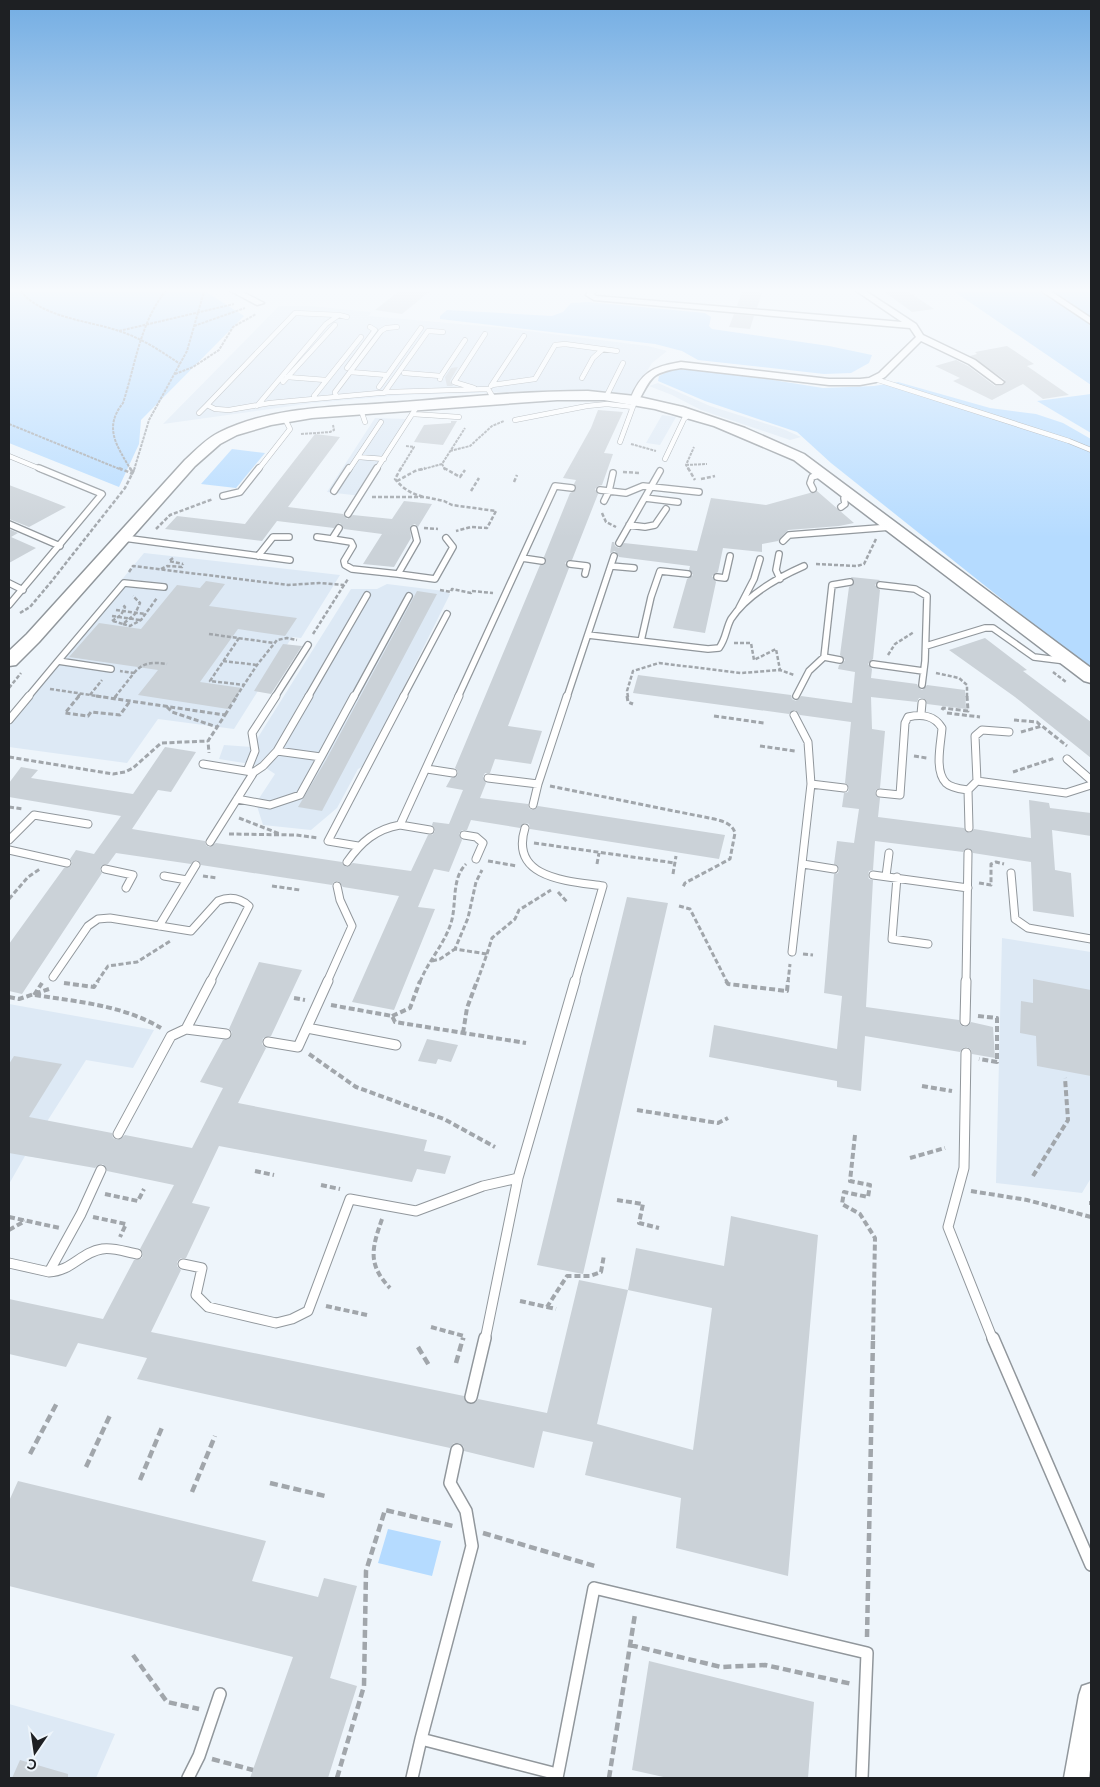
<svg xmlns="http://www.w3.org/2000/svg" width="1100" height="1787" font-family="'Nunito Sans',sans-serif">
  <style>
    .built { fill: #dde9f5 }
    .green { fill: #b5dbff }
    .building { fill: #cbd2d8; fill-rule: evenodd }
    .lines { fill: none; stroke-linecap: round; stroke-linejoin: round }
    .lane-far4-casing { stroke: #91979c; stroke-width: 5.5 }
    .lane-far3-casing { stroke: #91979c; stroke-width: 8 }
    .lane-far2-casing { stroke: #91979c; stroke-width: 9 }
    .lane-far1-casing { stroke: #91979c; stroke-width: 11 }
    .lane-casing { stroke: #91979c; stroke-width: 14 }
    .street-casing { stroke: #91979c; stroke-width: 3 }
    .secondary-casing { stroke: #91979c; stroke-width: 3 }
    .path-far4 { stroke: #a1a6ab; stroke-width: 2; stroke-dasharray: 3 1; stroke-linecap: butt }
    .path-far3 { stroke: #a1a6ab; stroke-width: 2.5; stroke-dasharray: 4 2; stroke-linecap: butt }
    .path-far2 { stroke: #a1a6ab; stroke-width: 3; stroke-dasharray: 5 2.5; stroke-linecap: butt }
    .path-far1 { stroke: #a1a6ab; stroke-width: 4; stroke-dasharray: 6 3; stroke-linecap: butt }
    .path { stroke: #a1a6ab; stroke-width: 4.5; stroke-dasharray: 8 4; stroke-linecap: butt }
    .lane-far4 { stroke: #fff; stroke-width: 4.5 }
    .lane-far3 { stroke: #fff; stroke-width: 5.5 }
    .lane-far2 { stroke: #fff; stroke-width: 7 }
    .lane-far1 { stroke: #fff; stroke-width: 9 }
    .lane { stroke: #fff; stroke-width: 11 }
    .street { fill: #fff; fill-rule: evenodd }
    .secondary { fill: #fff; fill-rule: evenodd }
  </style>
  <rect width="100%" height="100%" fill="#eef5fb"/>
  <path class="built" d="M279,306H310L371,312L369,316L505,328L648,346L667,351L652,363L631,397L578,390L403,395L313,403L163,424Z
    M658,383L710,406L783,429L801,437L790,440L701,410L672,395L649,386Z
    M662,415L676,417L660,445L646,443Z
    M375,418L407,419L361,496L327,492Z
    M144,553L340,575L301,638L292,637L234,729L158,719L127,763L9,747V715Z
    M387,584L444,591L450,594L365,765L358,769L337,808L311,830L263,825L256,803L275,774L263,766L219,759L224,745L252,747L351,589H377Z
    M1002,938L1091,952V1178L1082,1193L996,1183Z
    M9,1004L154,1030L133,1068L86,1060L48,1120L49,1159L25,1156L9,1184Z
    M9,1704L115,1734L96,1778H9Z"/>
  <path class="green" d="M9,288H200L244,316L141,420L139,444L119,487L9,443Z
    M949,288H1091V385Z
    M588,302L705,313L711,317L709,326L712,329L829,346L872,355L869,363L851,373L824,374L698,360L682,351L655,344L440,319V316L447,310L552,316L563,312L571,303Z
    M703,369L823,388L874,386L898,382L990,408L1036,414L1063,423L1091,439V670L831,463L797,432L705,401L658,381L659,376L671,370Z
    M1091,394V433L1037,401Z
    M232,449L265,453L236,488L201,484Z
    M388,1529L441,1541L432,1576L378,1563Z"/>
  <path class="building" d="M403,288H434L402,314L375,310Z
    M903,288L934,309L912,312L882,290Z
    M742,291L762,293L757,308L737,306Z
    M734,314L754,316L750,329L729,327Z
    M1007,346L1034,364L1027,366L1069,395L1043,399L1023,384L992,400L953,381L960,378L935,366L956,360L968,366L995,386H1002L1005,383V380L970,356L977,354L975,352Z
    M458,367L450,381L453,386H447L445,377L451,368Z
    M598,410L623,412L604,453L613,454L602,485L598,486L595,489L598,494L572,560H568L565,563L569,568L508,726L542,731L531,764L495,759L490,773H485L483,777L486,783L480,798L528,804L529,808L532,810L538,806L725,835L719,859L530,829L529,824L525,823L520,828L471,820L467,830H462L459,834L462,840L449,872L434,869L418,907L435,909L394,1010L352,1002L399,896L343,887L338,881L334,882L332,885L201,865L197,860L191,864L116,853L108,864L101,866L100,870L102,873L22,994L9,991V944L64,868L71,866L72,862L70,859L76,850L94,854L121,816L9,797V783L21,767L38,770L31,778L133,794L165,747L196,752L171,792L158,790L132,829L205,841L206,845L209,847L216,843L342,862L346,867L353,863L411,871L428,835H432L435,831L432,825L433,822L449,824L463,790L446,787L451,778L457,776L458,772L455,768L540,565H544L546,562L544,557L570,493L576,490V487L574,484L576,480L563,478L591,428Z
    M451,421H457L443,445L414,442L424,425L451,423Z
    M315,434L340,437L288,507L343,514L347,519L353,515L392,519L404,501L432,504L418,527L415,524L410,526L411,538L394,567L363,564L382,534L344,529L340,523L334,528L277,521L262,541L165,529L177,516L245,524Z
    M9,485L38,496L66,507L29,527L9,519Z
    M817,491L854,523L839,526L788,530L778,541L762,544V552L723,548L718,572L712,576L716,582L705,633L673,628L687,579L693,575L689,570L690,566L619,557L615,551L610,553L612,542H614L615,546L619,548L624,543L697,551L711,498L766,505Z
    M9,529L18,533L11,537L36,548L9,563Z
    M851,577L880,580L875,585L880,590L873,659L868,664L872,669L871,678L917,684L919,688L922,690L927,685L965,690L966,709L927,704L923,698H919L917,702L871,697L872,729L885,731L880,788L876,790L875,793L880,798L878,817L964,828L969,833L974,829L1031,838L1029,800L1049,803L1050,808L1091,813V836L1052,830L1055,870L1071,873L1074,917L1033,911L1031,862L973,853L969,848L963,852L875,841L873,870L869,871L868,875L869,879L873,880L866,1007L959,1020L960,1024L964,1027L968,1026L971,1022L993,1027L995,1058L972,1054L971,1050L967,1047L963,1048L960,1052L865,1036L861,1091L837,1087V1081L709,1057L714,1025L837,1049L842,996L824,993L834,874L838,873L839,869L834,864L837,841L854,843L859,809L842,807L844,793L848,792L849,788L845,783L851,722L800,715L795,710L789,714L633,693L638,675L791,695L792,699L796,701L801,696L852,703L855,672L838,669L839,665L843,663L845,660L840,655L849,587L854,583Z
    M206,581L225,584L209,606L297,618L285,636L238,629L200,682L242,688L228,709L138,695L158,670L69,657L99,623L141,629L177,585L200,588Z
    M417,591L437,594L322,811L298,807L326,760Z
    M985,638L1027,670L1023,671L1091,722V758L1015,697L949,650Z
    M283,644L302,646L271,694L254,691Z
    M627,897L668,903L583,1274L537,1265Z
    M259,962L302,970L271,1036L263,1038L262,1044L266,1048L238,1103L427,1140L424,1151L451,1156L445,1174L417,1169L412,1182L219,1146L192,1203L210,1207L186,1258H181L177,1262V1266L181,1270L151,1332L464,1396L466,1402L470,1404L476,1402L478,1399L547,1413L579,1280L628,1290L636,1248L724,1266L731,1216L818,1235L788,1576L676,1548L681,1498L585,1475L593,1442L543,1431L534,1468L464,1451V1447L459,1443H454L450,1448L137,1379L147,1358L78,1343L66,1367L9,1354V1299L103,1319L134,1260L142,1258L143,1253L140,1249L174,1185L107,1171L103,1164L98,1165L95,1168L9,1153V1064L14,1056L62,1064L29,1117L112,1133L113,1138L118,1140L125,1135L192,1148L223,1088L200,1082L223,1040L231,1037L232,1032L229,1029ZM628,1290L712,1308L693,1450L597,1424Z
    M1033,979L1091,990V1076L1037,1066L1036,1036L1020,1033L1021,1001L1033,1003Z
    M427,1039L458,1045L451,1062L438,1059L436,1064L418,1061Z
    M18,1481L266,1541L252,1581L318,1597L324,1578L357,1586L330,1678L357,1686L328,1778H250L293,1657L9,1586V1501Z
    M649,1661L814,1702L808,1778H668L632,1770Z
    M20,1760L68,1774V1778H12Z"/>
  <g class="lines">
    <g class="lane-far4-casing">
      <path id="lane-far4" d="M339,315L295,313L207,405L215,409L229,410L270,403L390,392L488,389L494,399
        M347,368L375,330L370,327
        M350,372L387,375
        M404,373L441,376L440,379
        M441,376L465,340
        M287,377L326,380
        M582,378L593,358L603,349
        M875,379L1069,441L1091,450
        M283,382L335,325
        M492,385L535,379L555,345L565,344L617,351
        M491,386L524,336
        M379,387L421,328
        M474,388L454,382L485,334
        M384,393L428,331L443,332
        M314,396L361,337
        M336,397L335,392L381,331L386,328L397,327
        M606,397L623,363
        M257,406L326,324L339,315L347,317
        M361,410L365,422
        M199,413L207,405
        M412,414L459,417
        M515,420L587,406L607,404L633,407
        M620,442L634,404
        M9,456L43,470
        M358,457L384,459
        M665,459L684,419L690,414
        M258,470L290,429L285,419
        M349,470L381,422
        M376,470L418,405"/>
    </g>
    <g class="lane-far3-casing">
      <path id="lane-far3" d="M813,489L810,483L812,477L822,474
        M600,490L626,493L643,486L699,492
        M334,491L349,468
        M223,496L240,492L259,468
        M645,498L678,502
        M604,501L609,491L613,473
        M841,507L845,504L844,498L850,496
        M348,514L377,468
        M9,524L60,546
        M629,525L645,527L655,525L666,509
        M339,528L332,539L351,542L353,546L344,561L345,565L352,569L398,574L417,541L414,529
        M317,537L332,539
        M124,538L290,560
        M783,541L789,535L891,527
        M619,543L660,471
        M779,554L776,570L780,579
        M258,556L273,537H289
        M522,558L542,561
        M570,564L587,566L585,574
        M611,566L634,568
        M398,574L435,579L453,547L446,538
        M717,577L725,578L730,556
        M9,583L23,590
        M880,585L915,589L927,596L925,661L922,685
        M9,605L102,494L39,468
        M739,608L754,579L760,559
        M588,635L708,649L719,648C726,639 726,628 731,619C747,595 779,577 804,566
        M641,641L651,597L660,571L688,574
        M926,646L985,628H993L1034,657L1066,661
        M824,657L840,660
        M58,661L124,583L164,587
        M873,664L923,671
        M796,696L809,671L824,657L832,585L850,582
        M28,697L58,661L111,669
        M275,697L308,645
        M308,697L367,595
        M354,697L409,596
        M403,697L447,614
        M458,697L555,486L572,488
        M567,697L614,556"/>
    </g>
    <g class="lane-far2-casing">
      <path id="lane-far2" d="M921,714L922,703
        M9,720L29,696
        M277,751L309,696
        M1067,759L1091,780
        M203,764L252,772
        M427,769L453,773
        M247,771L255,751L252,733L276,696
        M488,778L538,784L567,696
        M977,781L975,736L982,730L1009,732
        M811,784L844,788
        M880,793L900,795L905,723L908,717C922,714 934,715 942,728C941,743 934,771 946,783C951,788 961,789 968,790
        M237,799L270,805L300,795L321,757
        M533,805L538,784
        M400,825L430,830
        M525,828C509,879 569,881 603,886L575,982
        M969,828L968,790L977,781L1066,793L1091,785
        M464,835L476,837L483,843L476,859
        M9,840L34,815L88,824
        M210,842L254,772L263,766L277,751L321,757L354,696
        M358,846L328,841L404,696
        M9,850L67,863
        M347,862C361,842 376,829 400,825L459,696
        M803,864L834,869
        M105,869L133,875L126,888
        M1011,873L1015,919L1028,928L1091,939
        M873,875L968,888
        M164,876L187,880
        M886,876L889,853
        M897,877L892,939L928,944
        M159,926L196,865
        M792,952L811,784L808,742L794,715
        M53,977L88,926L98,919L110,918L191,931L218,901C230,896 240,898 249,906L210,982
        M327,982L352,926L340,900L337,886
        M966,982L968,853"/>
    </g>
    <g class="lane-far1-casing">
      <path id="lane-far1" d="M965,1021L966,981
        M307,1028L396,1045
        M186,1029L226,1034
        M268,1042L298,1047L328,981
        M966,1053L964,1168L948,1227L993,1340
        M118,1134L171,1036L186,1029L211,981
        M9,1263L49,1272L81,1214L101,1170
        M183,1264L202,1268L196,1295L208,1307L276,1323L292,1319L308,1311L350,1199L416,1211L483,1186L518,1178
        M49,1272C72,1271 81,1252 102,1249C113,1247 126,1252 137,1254
        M485,1340L518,1178L575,981"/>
    </g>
    <g class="lane-casing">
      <path id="lane" d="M993,1338L1091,1565
        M471,1397L485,1338
        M457,1450L450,1483L466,1511L472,1546L421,1739L557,1774
        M188,1778L199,1756L220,1694
        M412,1778L421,1739
        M557,1778L594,1588L867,1653L862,1778"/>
    </g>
    <g class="street-casing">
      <path id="street" d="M225,288H235L264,303L257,305Z
        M590,288H598L594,294L596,296L902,322L852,288H861L916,324L923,335L975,360L1004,382L1002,384H996L969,364L921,341L885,377L876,382L860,385H829L681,368C650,373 652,377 638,402L635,403L630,400C641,372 652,367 681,362L829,379H860L869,378L879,373L916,337L910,328L594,300L586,295Z
        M1037,288H1046L1091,318V324Z
        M1091,1683V1762L1089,1778H1064L1079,1695L1082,1686Z"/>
    </g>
    <g class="secondary-casing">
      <path id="secondary" d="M588,391L635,396L683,407L745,428L804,454L1091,668V683L1084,681L794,460L714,426L655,409L604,400H557L312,418L271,425L237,435L220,444L195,466L39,642L16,665L9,666V651L27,634L185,460C196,450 207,438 220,432C275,405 343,407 403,402C464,397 526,391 588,391Z"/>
    </g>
    <path class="path-far4" d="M18,288C40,318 87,320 119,331C141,338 161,351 180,364
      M194,326L245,308
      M119,331L234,304
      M175,374L193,367L219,350L233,327L256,314
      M9,424L122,470
      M301,434L330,432L334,430L333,425
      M631,444L656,451
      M450,451L470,446L492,426L504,421
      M686,465L707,464
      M131,470C117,446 103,428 123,403C136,363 140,321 168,288
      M134,470L149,420L187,351L205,288
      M400,470L414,447L406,446
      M420,470L442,464
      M445,470L442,464L465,428
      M689,470L686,465L694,447"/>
    <path class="path-far3" d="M119,468L133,474
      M130,468L133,473
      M401,468L395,479C403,489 412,494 424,497
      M444,468L460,477L465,470
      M688,468L695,480
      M623,472L640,473
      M701,479L715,476
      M397,481L415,471L425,468
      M514,482L517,475
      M471,491L479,478
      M372,497H425L444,501L452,505L496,511L487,528L471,527L456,531
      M602,513L606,522L616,527
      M424,528L438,529
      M156,529L170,515L213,499
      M173,558L169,561L183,564
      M816,564L857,566L864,564L876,539
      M161,569L167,566L182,567L183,564
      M129,572L133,566L288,585L319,583L344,585L348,579
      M440,590L451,592L452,589L471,593L472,591L493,593
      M116,610L145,614
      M20,613L30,607L51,582L125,488L135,468
      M112,616L140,620
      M112,621L121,615L125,607L122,604
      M113,621L123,624L135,614L140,603L133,596
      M123,624L130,626L141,620L157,598
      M209,634L274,643
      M313,634L344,585
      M239,638L210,681L245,685
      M734,643H751L754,660L776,649L780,670
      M888,655L895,644L914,632
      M223,661L257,665
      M1053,672L1066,682
      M134,673C143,662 153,662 167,664
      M936,673L959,678L967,685V697
      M9,688L21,673
      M50,689L104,697
      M90,695L102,680
      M78,697L80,694
      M115,697L134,673L120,671
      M236,697L257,665L277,640L287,638L297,640
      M628,697L627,691L633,671L659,663L741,673L780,670L794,675"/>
    <path class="path-far2" d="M79,696L65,713L88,716L91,712L120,715L130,701
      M96,696L225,715L208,741L209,753
      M627,696L628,702L633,704
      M114,699L116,696
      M167,707L172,712L217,727
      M942,710L943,708L968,711L967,696
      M947,713L980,717
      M225,715L237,696
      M714,716L764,723
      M1014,720L1037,722L1041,726
      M1021,732L1042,726L1067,746
      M760,746L795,751
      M914,756L927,758
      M9,757L113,774L125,772L133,768L161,743L208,741
      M1013,772L1055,758
      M550,786L709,818C719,820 732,822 735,833L730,859L685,883L683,887
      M9,807L23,809
      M239,818L280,834
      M229,834L296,835L318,838
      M534,843L675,863
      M488,861L517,866
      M597,864L599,853
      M673,874L676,856
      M203,876L217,878
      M979,883L991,885V864L996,862L1004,864
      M272,886L300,890
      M558,892L568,903
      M9,899L28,877L40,869
      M679,906L690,909L727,982
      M487,954L492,938L515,919L519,910L551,890
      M803,954L813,955
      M432,961L440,959L455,949
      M97,982L108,966L137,962L172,940
      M420,982C428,961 444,945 451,923C457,904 451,879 466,864
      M477,982L487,954L455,949L468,918L476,882L482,870
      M788,982L790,964"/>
    <path class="path-far1" d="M726,981L728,984L787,991L788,981
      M64,983L94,987L98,981
      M34,995L42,983
      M35,995C79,1002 122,1005 161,1028
      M9,997L19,999L49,989
      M294,998L305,1000
      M331,1005L392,1016L395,1022L526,1043
      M392,1016L410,1008L420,981
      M978,1016L997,1018V1062L979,1059
      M463,1033L467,1008L477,981
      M309,1054L356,1087L444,1119L495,1147
      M922,1086L952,1091
      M637,1110L718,1123L728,1118
      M855,1135L850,1181L870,1185L868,1197L844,1192L842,1204L860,1214L875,1238L873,1340
      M910,1158L945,1148
      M255,1171L274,1175
      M1033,1176L1068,1120L1065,1078
      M321,1185L340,1189
      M971,1191L1027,1200L1091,1217
      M105,1194L138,1201L144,1189
      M617,1200L643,1204L639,1223L659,1228
      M1091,1201V1205
      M9,1217L60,1228
      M93,1217L126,1224L120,1237
      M382,1219C372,1248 367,1264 390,1288
      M9,1230L25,1221
      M520,1301L547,1307L567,1276H590L601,1272L604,1255
      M326,1306L367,1315
      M547,1307L556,1309
      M431,1327L464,1336L463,1340"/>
    <path class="path" d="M418,1347L430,1367
      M456,1363L463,1338
      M30,1454L58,1401
      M86,1467L111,1413
      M140,1480L163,1425
      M270,1483L325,1496
      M192,1492L215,1436
      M483,1533L598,1567
      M867,1637L873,1338
      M630,1645L721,1667L765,1665L852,1684
      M133,1655L167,1702L199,1709
      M212,1759L253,1770
      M337,1778L364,1686L366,1571L385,1510L453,1526
      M609,1778L635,1614"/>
    <use href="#lane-far4" class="lane-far4"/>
    <use href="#lane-far3" class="lane-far3"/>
    <use href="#lane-far2" class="lane-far2"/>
    <use href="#lane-far1" class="lane-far1"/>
    <use href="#lane" class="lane"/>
    <use href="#street" class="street"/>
    <use href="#secondary" class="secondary"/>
  </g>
  <linearGradient id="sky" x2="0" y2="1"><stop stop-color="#73ade3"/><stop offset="0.54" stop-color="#f7fafd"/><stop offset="1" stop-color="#f7fafd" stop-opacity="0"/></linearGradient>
  <rect width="1100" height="538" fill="url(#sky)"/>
  <rect width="1100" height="1787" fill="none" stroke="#1e2023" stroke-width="20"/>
  <g transform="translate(35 1752) rotate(193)" stroke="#eef5fb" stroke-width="4" paint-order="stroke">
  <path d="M0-4L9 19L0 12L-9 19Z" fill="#1e2023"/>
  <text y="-8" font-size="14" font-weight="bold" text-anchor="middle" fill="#1e2023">С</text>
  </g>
</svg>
